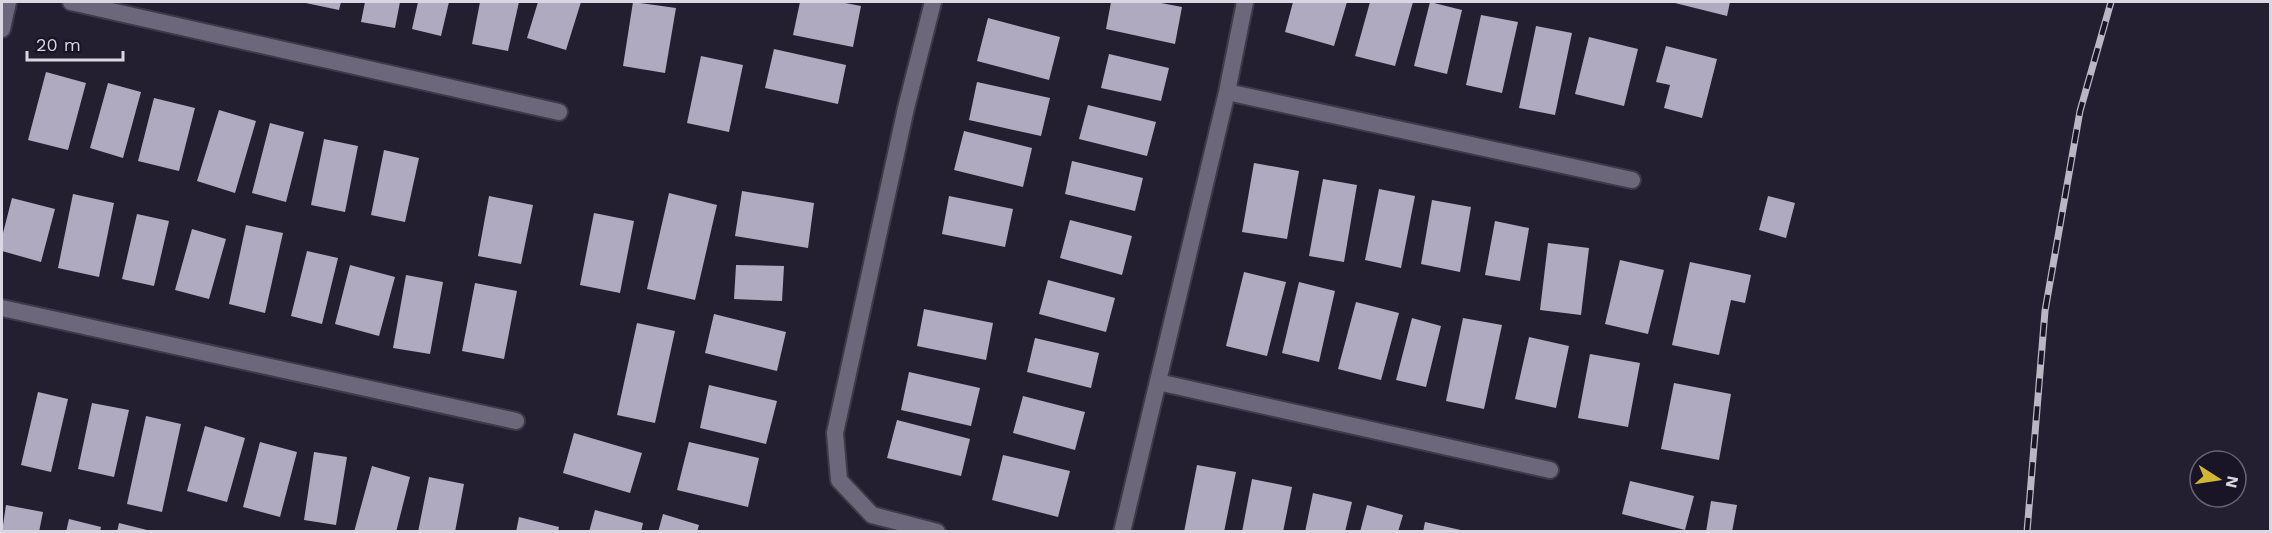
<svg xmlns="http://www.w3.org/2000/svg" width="2272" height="533" font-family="'Work Sans',sans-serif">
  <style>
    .building { fill: #b0aac1 }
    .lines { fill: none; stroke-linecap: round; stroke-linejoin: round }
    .minor-casing { stroke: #3e3a48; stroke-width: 20 }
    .minor { stroke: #6d677c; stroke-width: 16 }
    .rail-casing { stroke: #bab6c3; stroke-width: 7 }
    .rail { stroke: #1a1526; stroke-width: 4.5; stroke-dasharray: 14; stroke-linecap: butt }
  </style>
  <rect width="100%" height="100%" fill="#241f30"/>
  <path class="building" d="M301,2H341L339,10Z
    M365,2H400L395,28L361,22Z
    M418,2H449L441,36L412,29Z
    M480,2H519L508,51L472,44Z
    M538,2H581L566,50L527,38Z
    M633,2L676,8L665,73L623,66Z
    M800,2H840L861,6L853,47L793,35Z
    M1111,2H1156L1182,7L1175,44L1106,29Z
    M1293,2H1347L1334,46L1285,32Z
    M1370,2H1413L1395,66L1355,56Z
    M1430,2L1462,10L1447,74L1414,66Z
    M1671,2H1730L1727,16Z
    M1481,15L1518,22L1502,93L1466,85Z
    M988,18L1060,37L1049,80L977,61Z
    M1536,26L1572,33L1555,115L1519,108Z
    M1589,37L1638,49L1624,106L1575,94Z
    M1666,46L1717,59L1702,118L1664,108L1670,85L1656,82Z
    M774,49L846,65L838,104L765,88Z
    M1109,54L1169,68L1161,101L1101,88Z
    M701,56L743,65L729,132L687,123Z
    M46,72L86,83L68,150L28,140Z
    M977,82L1050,98L1041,136L969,120Z
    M108,83L141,92L123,158L90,148Z
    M154,98L195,108L179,171L138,161Z
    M1088,105L1156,122L1147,156L1079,139Z
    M219,110L256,121L235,193L197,181Z
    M270,123L304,132L286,202L252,193Z
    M964,131L1032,148L1023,187L954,170Z
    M324,139L358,146L345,212L311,205Z
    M384,150L419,158L405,222L371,215Z
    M1072,161L1143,178L1135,211L1065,194Z
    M1254,163L1299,171L1287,239L1242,232Z
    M1323,179L1357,185L1344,262L1309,256Z
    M1379,189L1415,196L1401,268L1365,260Z
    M742,191L814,203L808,248L735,236Z
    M669,193L717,205L695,300L647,289Z
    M73,194L114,203L99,277L58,268Z
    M489,196L533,205L521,264L478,256Z
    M949,196L1013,209L1005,247L942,234Z
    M1768,196L1795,203L1786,238L1759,230Z
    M12,198L55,209L41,262L2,251V237Z
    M1432,200L1471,207L1460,272L1421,264Z
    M594,213L634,221L620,293L580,285Z
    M137,214L169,221L154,286L122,279Z
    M1070,220L1132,236L1122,275L1060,258Z
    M1495,221L1529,228L1520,281L1485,275Z
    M246,225L283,233L265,313L229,304Z
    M192,229L226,239L209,299L175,290Z
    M1548,243L1589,248L1581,315L1540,310Z
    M307,251L338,258L322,324L291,316Z
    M1620,260L1664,270L1648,334L1605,324Z
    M1690,262L1751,275L1745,303L1731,300L1719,355L1672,345Z
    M350,265L395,277L379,336L335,324Z
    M736,265L784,266L782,301L734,299Z
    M1244,272L1286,282L1267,356L1226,346Z
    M406,275L443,282L430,354L393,348Z
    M1048,280L1115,298L1106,332L1039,314Z
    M1299,282L1335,291L1319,362L1282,353Z
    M475,283L517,291L504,359L462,351Z
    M1356,302L1399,313L1381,380L1338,369Z
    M924,309L993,323L986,360L917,346Z
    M714,314L786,332L777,371L705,353Z
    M1412,318L1441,326L1426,387L1396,380Z
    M1463,318L1502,325L1484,409L1446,401Z
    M637,323L675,331L655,423L617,415Z
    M1529,337L1569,346L1556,408L1515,399Z
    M1035,338L1099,353L1091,388L1027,372Z
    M1590,354L1640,363L1628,427L1578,418Z
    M909,372L980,388L971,426L901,410Z
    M1674,383L1731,394L1719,460L1661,449Z
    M709,385L777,401L766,444L700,428Z
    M38,392L68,399L51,472L21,465Z
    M1023,396L1085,412L1075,450L1013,433Z
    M92,403L129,410L114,477L78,469Z
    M146,416L181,424L162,512L127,504Z
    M897,420L970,439L961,476L887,458Z
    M205,426L245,438L227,502L187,491Z
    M574,433L642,453L630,493L563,473Z
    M260,442L297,452L280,517L243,507Z
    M689,442L759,458L748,507L677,490Z
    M314,452L347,457L336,525L304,520Z
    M1003,455L1070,471L1058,517L992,500Z
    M1197,465L1236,472L1224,532H1184Z
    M372,466L410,477L396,532H354Z
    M429,477L464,484L455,532H418Z
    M1252,479L1292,487L1283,532H1242Z
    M1630,481L1694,496L1685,530L1622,514Z
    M1313,493L1352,502L1345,532H1305Z
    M1711,501L1737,505L1732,532H1706Z
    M6,505L43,512L39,532H2Z
    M1367,505L1403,515L1398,532H1360Z
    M595,510L643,523L641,532H589Z
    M663,514L699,525L697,532H658Z
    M519,517L559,527L558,532H516Z
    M69,519L101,527L100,532H66Z
    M1425,522L1465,531V532H1423Z
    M119,523L151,531V532H117Z"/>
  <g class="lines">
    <g class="minor-casing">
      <path id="minor" d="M71,2L559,112
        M933,2L906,108L835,433L839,480L872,515L937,532
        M2,29L8,2
        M1227,92L1632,180
        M2,308L516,421
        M1158,382L1550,470
        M1122,532L1227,92L1245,2"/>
    </g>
    <use href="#minor" class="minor"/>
    <g class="rail-casing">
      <path id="rail" d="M2027,532L2045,311L2080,111L2111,2"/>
    </g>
    <use href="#rail" class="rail"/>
  </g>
  <rect width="2272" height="533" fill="none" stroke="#dad7e3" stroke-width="6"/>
  <g transform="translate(2218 479) rotate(102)"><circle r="28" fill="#1a1526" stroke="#676372" stroke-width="1.5"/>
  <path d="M0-4.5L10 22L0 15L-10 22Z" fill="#d2b735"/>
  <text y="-9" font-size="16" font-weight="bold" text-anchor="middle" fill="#dad7e3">N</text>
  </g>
  <path d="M27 51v9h96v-9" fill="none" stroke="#dad7e3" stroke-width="3"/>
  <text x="36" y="51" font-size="18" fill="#dad7e3" stroke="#1a1526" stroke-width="4.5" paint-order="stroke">20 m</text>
</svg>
